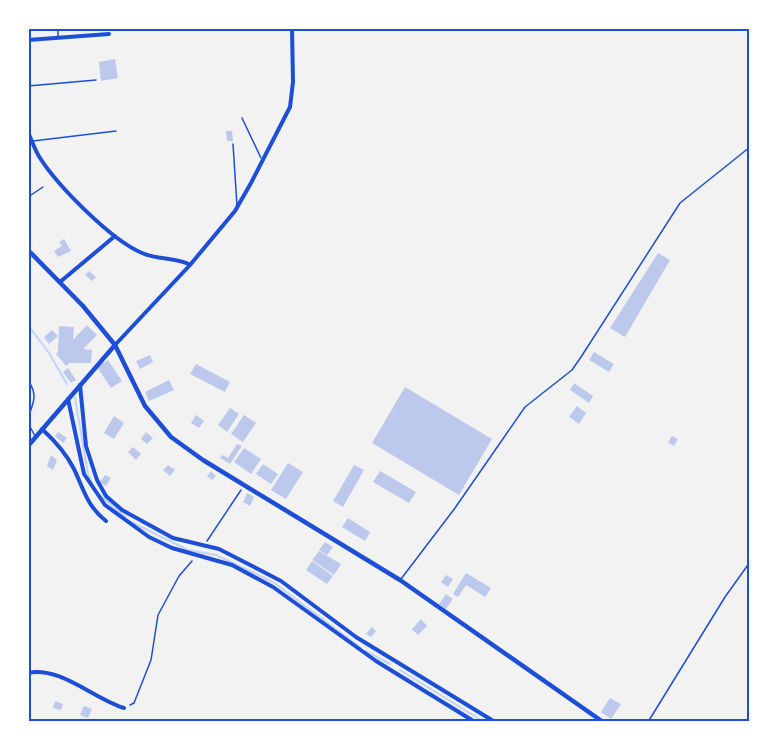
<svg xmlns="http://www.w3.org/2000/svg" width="778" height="750" font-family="'Titillium Web',sans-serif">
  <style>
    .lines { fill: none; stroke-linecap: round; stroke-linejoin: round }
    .stream { stroke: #bfd3fe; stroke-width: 2 }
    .building { fill: #bdc9ec }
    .path { stroke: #1d4ed8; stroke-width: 1.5 }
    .service { stroke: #1d4ed8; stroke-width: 1.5 }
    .minor { stroke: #1d4ed8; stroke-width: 4 }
    .tertiary { stroke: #1d4ed8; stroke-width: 4.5 }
    .neatline { fill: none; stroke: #1d4ed8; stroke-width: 2 }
  </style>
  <rect width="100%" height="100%" fill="#f2f2f2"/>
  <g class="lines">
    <path class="stream" d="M28,325L49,353L67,384
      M75,398L88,474L92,483
      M100,495L125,517
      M129,521L188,550L216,555L273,582L361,648
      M366,651L390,664
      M400,670L484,722"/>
  </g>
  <path class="building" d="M115,59L118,78L101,81L99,62Z
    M226,131H232L233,141H227Z
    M64,239L71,251L58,257L54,251L62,246L59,242Z
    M658,253L670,260L625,337L610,328Z
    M89,271L96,277L92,281L85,275Z
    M87,325L97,335L83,349L92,350L91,363H70L66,366L56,354L58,352L59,326L74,327L73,340Z
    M52,330L58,336L49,344L44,337Z
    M594,352L614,364L609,372L589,360Z
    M150,355L153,362L140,369L136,361Z
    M108,360L122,381L111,388L97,367Z
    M196,364L230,382L225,392L190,374Z
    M68,368L76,380L71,383L63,372Z
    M169,380L174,390L149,401L145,392Z
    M574,383L593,396L589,403L570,390Z
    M405,387L492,439L459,495L372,443Z
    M577,406L586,413L579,424L569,417Z
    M230,408L239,414L227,432L218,425Z
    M196,415L204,421L199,428L191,423Z
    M244,415L256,423L243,442L231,434Z
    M114,416L124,423L114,439L104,433Z
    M58,432L67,438L63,443L55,436Z
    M146,432L153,438L147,444L141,439Z
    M672,436L678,439L674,446L668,442Z
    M237,444L242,446L230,464L220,458L222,455L228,458Z
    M133,447L141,454L136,460L128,452Z
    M244,448L261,459L251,474L234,462Z
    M51,455L57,460L53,470L47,466Z
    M288,463L303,472L286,499L271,490Z
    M263,464L278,474L271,484L256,474Z
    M168,465L175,470L170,476L163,470Z
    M354,465L364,470L343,507L333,501Z
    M211,471L216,476L212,480L207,476Z
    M380,471L416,492L409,503L373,482Z
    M105,475L111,478L106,486L100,482Z
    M247,493L254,497L250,506L243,502Z
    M348,518L370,532L365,541L342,527Z
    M325,542L333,547L327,555L319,550Z
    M319,551L341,564L334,575L312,560Z
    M312,561L333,576L327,584L306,570Z
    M466,573L491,588L485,597L466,585L458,597L453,594Z
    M446,575L453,579L448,587L441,582Z
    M446,594L453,599L446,609L439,604Z
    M421,619L427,626L418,635L412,629Z
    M372,627L376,631L371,637L366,634Z
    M610,698L621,704L611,719L601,712Z
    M55,701L63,704L61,710L53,708Z
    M84,706L92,709L88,718L80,715Z"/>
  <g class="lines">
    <path class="path" d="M207,541L241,490
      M130,705L134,703L151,660L158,615L179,576L192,561"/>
    <path class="service" d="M58,28V38
      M28,86L96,80
      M242,118L261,158
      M33,141L116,131
      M233,144L237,206
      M28,197L43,187
      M28,418C33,404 38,395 29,382
      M28,423L35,436
      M401,579L455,508L525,407L572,370L581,357L680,203L750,147
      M648,722L725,597L750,562"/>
    <path class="minor" d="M28,40L109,34
      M28,132C32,141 35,150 40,158C58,186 111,240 142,253C157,260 181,258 190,265
      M60,282L115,236
      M115,345L190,265L235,211L251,183L290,107L293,82L292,28
      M80,385L86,446L97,480L106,496L122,510L173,538L219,549L281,581L356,637L495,722
      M68,399L84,474L105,505L149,537L172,548L232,565L273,587L376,661L475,722
      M42,429C55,441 66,453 74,469C84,490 87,506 106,521
      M28,673C60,666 94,699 124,708"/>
    <path class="tertiary" d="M28,250L83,306L115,345L145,406L171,437L203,460L400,580L603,722
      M28,446L115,345"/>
  </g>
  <rect width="778" height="750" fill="none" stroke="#ffffff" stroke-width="60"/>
  <rect x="30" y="30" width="718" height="690" class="neatline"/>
</svg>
